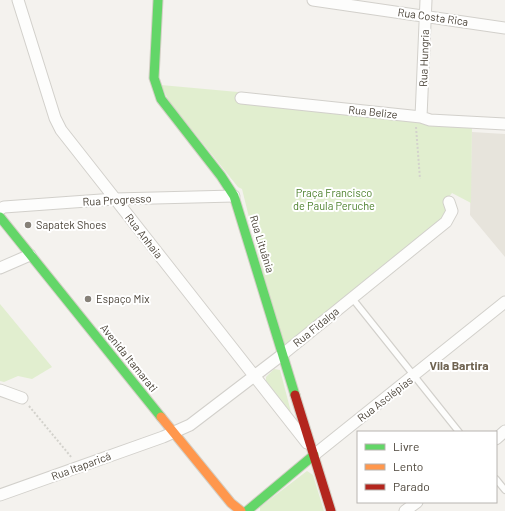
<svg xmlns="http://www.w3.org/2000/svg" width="505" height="511" font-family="Barlow,sans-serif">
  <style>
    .residential { fill: #e7e4dc }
    .green { fill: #e1eecf }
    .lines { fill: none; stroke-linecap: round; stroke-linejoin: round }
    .lane-casing { stroke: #d2d0cb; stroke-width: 8 }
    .street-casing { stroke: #d2d0cb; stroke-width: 13 }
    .fast-casing { stroke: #d3cfc5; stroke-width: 11 }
    .slow-casing { stroke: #d3cfc5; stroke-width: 11 }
    .jam-casing { stroke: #d3cfc5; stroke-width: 11 }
    .path { stroke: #d3d2cc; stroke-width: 2; stroke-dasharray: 2 2; stroke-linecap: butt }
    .lane { stroke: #fdfdfc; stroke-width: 5.5 }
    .street { stroke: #fdfdfc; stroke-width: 11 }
    .fast { stroke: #63d668; stroke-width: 9 }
    .slow { stroke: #ff974d; stroke-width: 9 }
    .jam { stroke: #b3261e; stroke-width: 9 }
    .poi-dot { fill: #868178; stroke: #fff; stroke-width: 1.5 }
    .labels { text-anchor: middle; stroke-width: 4; stroke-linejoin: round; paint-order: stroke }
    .street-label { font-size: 11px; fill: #4b4439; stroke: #fff }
    .park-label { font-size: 11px; fill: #4a7f2a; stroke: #fff }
    .poi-label { font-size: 11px; fill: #4b4439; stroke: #fff; text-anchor: start }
    .neighbourhood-label { font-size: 12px; font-weight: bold; fill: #6e6250; stroke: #fff }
  </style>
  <rect width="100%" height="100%" fill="#f4f2ee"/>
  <path class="residential" d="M472,132L505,134V257L470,215Z"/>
  <path class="green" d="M161,85L238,92V101L472,127L471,203L452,193L447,199L449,219L283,354L242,189L238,187L169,101Z
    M0,304L52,367L32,379L18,376L4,382L0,381Z
    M274,369L280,370L291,412L288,410L266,381V377Z
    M307,471L313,475L324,511H260V507Z"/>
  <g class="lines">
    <g class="lane-casing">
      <path id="lane" d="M352,298L459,432
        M496,479L505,490"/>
    </g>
    <g class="street-casing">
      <path id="street" d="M18,0L55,118L61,130L307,443
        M313,0L505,28
        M241,98L421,117L430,120L505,124
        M421,117L426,0
        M0,209L4,207L115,199L234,196
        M0,268L30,255
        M0,390L22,398
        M496,439L505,431
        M314,455L505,302
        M0,495L163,437L190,425L283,354L446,222L452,211L449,202
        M405,511L417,502"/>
    </g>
    <g class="fast-casing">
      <path id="fast" d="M158,0L154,78L161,99L221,176L234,196L295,395
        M0,217L161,417
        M247,511L314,455"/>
    </g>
    <g class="slow-casing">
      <path id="slow" d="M161,417L231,503L241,511"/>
    </g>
    <g class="jam-casing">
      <path id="jam" d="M295,395L331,511"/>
    </g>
    <path class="path" d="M416,127L420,179
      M29,406L72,458"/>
    <use href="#lane" class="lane"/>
    <use href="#street" class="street"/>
    <use href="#fast" class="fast"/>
    <use href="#slow" class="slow"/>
    <use href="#jam" class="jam"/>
  </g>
  <g class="poi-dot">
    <circle cx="28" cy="225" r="4"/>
    <circle cx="88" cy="299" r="4"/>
  </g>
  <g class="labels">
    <g class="street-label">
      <text transform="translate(433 17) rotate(8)" y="4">Rua Costa Rica</text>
      <text transform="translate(424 58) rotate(-88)" y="4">Rua Hungria</text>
      <text transform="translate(373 112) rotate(6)" y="4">Rua Belize</text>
      <text transform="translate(117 200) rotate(-3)" y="4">Rua Progresso</text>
      <text transform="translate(144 236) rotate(52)" y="4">Rua Anhaia</text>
      <text transform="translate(262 244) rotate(73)" y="4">Rua Lituânia</text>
      <text transform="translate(316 327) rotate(-39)" y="4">Rua Fidalga</text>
      <text transform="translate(129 358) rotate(51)" y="4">Avenida Itamarati</text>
      <text transform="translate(385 399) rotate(-38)" y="4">Rua Asclépias</text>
      <text transform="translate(81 466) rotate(-20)" y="4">Rua Itaparicá</text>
    </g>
    <g class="park-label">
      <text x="334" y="197">Praça Francisco<tspan x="334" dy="13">de Paula Peruche</tspan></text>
    </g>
    <g class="poi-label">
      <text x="36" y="229">Sapatek Shoes</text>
      <text x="96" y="303">Espaço Mix</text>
    </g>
    <g class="neighbourhood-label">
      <text x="459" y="370">Vila Bartira</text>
    </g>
  </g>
  <rect x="357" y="431" width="140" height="72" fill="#ffffff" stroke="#b7b4b0"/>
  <rect x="365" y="444" width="20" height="6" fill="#63d668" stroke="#b7b4b0"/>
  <text x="393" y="451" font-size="12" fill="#4b4439">Livre</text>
  <rect x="365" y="464" width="20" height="6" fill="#ff974d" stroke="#b7b4b0"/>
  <text x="393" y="471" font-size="12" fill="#4b4439">Lento</text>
  <rect x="365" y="484" width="20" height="6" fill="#b3261e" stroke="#b7b4b0"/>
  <text x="393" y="491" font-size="12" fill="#4b4439">Parado</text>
</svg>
